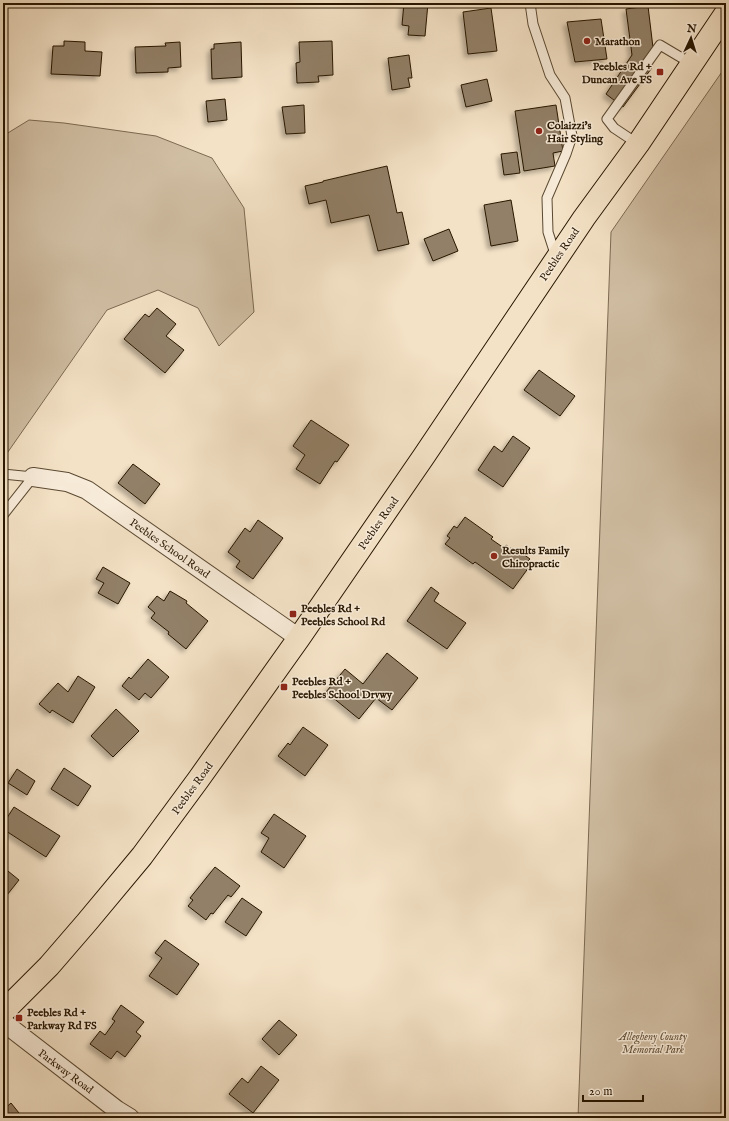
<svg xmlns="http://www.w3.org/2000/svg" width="729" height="1121" font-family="'IM FELL English',serif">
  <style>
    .green { fill: #d1bfa4; stroke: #7c6a52 }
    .building { fill: #928067; stroke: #281600; filter: url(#shadow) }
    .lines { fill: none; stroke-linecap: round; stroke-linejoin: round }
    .lane-casing { stroke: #5b4932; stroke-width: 11 }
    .street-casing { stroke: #5b4932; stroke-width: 20 }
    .primary-casing { stroke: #281600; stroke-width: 24 }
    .lane { stroke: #f8ecda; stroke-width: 9 }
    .street { stroke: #f8ecda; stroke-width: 18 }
    .primary { stroke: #f4e2c6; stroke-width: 22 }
    .poi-dot { fill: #8f2418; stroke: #f8ecda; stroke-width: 1.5 }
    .labels { text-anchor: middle; stroke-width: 3; stroke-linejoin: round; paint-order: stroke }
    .poi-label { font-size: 11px; font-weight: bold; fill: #281600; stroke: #f8ecda; text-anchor: start }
    .street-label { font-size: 11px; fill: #281600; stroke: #f8ecda }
    .park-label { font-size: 11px; font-style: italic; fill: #635139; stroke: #f8ecda }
  </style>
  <defs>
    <filter id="shadow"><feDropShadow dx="-3.5" dy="3.5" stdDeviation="2" flood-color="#0004"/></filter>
  </defs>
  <rect width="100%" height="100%" fill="#f4e2c6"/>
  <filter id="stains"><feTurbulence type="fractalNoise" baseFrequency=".005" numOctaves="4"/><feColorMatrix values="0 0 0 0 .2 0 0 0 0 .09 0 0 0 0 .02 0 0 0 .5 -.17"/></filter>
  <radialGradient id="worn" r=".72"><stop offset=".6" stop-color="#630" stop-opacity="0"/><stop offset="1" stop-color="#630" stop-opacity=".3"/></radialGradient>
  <path class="green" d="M726,66V1118H578L611,232Z
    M29,120L64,123L156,136L212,158L244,208L254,312L219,346L198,308L158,290L107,310L3,459V136Z"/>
  <path class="building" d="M404,3H428L425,36L408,35L409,26L402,25Z
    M648,6L654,56L651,69L623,107L606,94L632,55L626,9Z
    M491,8L497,51L468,54L463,12Z
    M601,19L607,59L575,62L567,22Z
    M64,41L85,42V51L102,52L100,76L51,74L53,46H64Z
    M332,41L333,75L318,76L319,82L297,83L296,63L300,62L299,42Z
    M180,42L181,67L168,68V72L136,73L135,47L166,46L165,43Z
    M241,42L242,77L212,79L211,49H214V44Z
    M409,55L412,78H408L410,87L392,90L388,58Z
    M487,79L492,101L466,107L461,85Z
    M225,99L227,120L208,122L206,101Z
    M304,105L305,133L286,134L282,107Z
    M556,105L563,151L553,153L555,166L524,171L515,111Z
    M517,152L520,173L504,175L501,154Z
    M387,166L397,213L402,212L409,244L378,251L369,215L331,223L326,200L309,204L305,186L323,182V181Z
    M511,200L518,241L491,246L484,205Z
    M449,229L458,251L433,261L424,239Z
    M157,308L176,324L166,336L184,350L165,373L124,339L145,314L149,317Z
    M539,370L575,396L560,416L524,390Z
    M311,420L349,445L337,462L335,461L320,484L296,469L305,455L293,446Z
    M513,436L530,448L503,487L478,470L494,446L502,452Z
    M133,464L160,484L145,504L118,483Z
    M465,517L493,537L491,539L504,548L506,545L517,553L519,551L530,559L528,561L532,563L513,589L475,562L473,564L445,544L450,538L447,536L454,526L457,528Z
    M258,520L283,538L253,579L236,567L240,561L228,552L245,528L250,532Z
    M103,567L130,583L118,604L98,593L104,583L96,579Z
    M431,587L439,593L434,601L466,623L447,649L407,621Z
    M170,591L187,601L186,603L208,621L186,649L168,634L169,632L151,618L155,613L148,607L157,596L164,601Z
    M387,653L418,678L392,710L376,698L359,719L326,692L345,669L363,684Z
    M148,659L169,677L151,698L145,693L139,700L122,686L129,677L131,679Z
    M78,676L95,687L73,723L52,710L50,713L39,704L58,683L68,692Z
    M116,709L139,731L113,757L91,736Z
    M303,727L328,745L305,776L278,756L288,743L290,745Z
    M64,768L91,786L78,806L51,789Z
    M17,769L35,781L27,795L8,783Z
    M14,807L60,836L46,857L3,829V824Z
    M274,814L306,836L284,868L261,852L269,838L261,833Z
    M3,867L19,880L3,900Z
    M215,867L240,886L231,897L228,895L213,914L211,913L206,920L188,906L193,900L190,898Z
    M242,898L262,912L246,936L225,922Z
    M165,940L199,964L177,995L149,976L162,958L155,953Z
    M121,1005L144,1022L136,1032L141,1036L125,1057L117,1051L111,1059L90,1044L100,1031L105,1035L115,1021L112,1019Z
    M279,1020L297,1035L279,1055L262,1039Z
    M261,1066L279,1080L253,1113L229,1094L242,1078L248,1083Z
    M11,1103L23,1118H3V1110Z"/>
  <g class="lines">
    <g class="lane-casing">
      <path id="lane" d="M530,3L533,24L550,75L565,98L572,136L566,154L547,198L548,232L556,257
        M638,144L614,128L607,119L660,45L692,64
        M3,474L33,477
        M3,515L33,477"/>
    </g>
    <g class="street-casing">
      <path id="street" d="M33,477L67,482L87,490L299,638
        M3,1022L117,1110L130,1118"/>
    </g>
    <g class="primary-casing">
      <path id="primary" d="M3,1012L49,966L87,922L142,856L198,780L299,638L424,456L584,218L638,144L726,13"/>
    </g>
    <use href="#lane" class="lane"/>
    <use href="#street" class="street"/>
    <use href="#primary" class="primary"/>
  </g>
  <g class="poi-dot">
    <circle cx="587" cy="41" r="4"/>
    <rect x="656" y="68" width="8" height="8" rx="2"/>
    <circle cx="539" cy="131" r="4"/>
    <circle cx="494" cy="556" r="4"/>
    <rect x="289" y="610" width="8" height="8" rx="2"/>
    <rect x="280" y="683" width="8" height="8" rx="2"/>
    <rect x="15" y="1014" width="8" height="8" rx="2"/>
  </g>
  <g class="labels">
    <g class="poi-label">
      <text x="595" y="45">Marathon</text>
      <text x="652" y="70" text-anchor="end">Peebles Rd +<tspan x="652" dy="13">Duncan Ave FS</tspan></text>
      <text x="547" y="129">Colaizzi's<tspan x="547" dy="13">Hair Styling</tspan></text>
      <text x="502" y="554">Results Family<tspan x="502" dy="13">Chiropractic</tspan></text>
      <text x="301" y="612">Peebles Rd +<tspan x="301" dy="13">Peebles School Rd</tspan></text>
      <text x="292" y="685">Peebles Rd +<tspan x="292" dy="13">Peebles School Drvwy</tspan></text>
      <text x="27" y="1016">Peebles Rd +<tspan x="27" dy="13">Parkway Rd FS</tspan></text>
    </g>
    <g class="street-label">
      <text transform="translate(559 254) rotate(-56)" y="4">Peebles Road</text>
      <text transform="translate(378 523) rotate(-55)" y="4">Peebles Road</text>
      <text transform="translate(170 548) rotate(35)" y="4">Peebles School Road</text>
      <text transform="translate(192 788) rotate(-54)" y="4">Peebles Road</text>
      <text transform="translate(66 1071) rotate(37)" y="4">Parkway Road</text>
    </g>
    <g class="park-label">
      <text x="653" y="1040">Allegheny County<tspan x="653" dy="13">Memorial Park</tspan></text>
    </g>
  </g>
  <rect width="729" height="1121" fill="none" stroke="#f4e2c6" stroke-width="16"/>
  <rect x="4" y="4" width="721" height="1113" fill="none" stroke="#281600" stroke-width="2"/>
  <rect x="8" y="8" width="713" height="1105" fill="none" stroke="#281600"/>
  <g transform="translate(691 38) rotate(4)" stroke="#f8ecda" stroke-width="3" paint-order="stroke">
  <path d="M0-3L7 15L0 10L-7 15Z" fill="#281600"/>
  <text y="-6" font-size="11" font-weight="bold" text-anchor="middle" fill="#281600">N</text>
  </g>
  <path d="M583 1095v6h60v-6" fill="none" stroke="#281600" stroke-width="2"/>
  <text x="589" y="1095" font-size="12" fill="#281600" stroke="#f8ecda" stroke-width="3" paint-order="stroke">20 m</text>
  <rect width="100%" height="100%" filter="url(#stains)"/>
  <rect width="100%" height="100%" fill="url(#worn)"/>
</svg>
